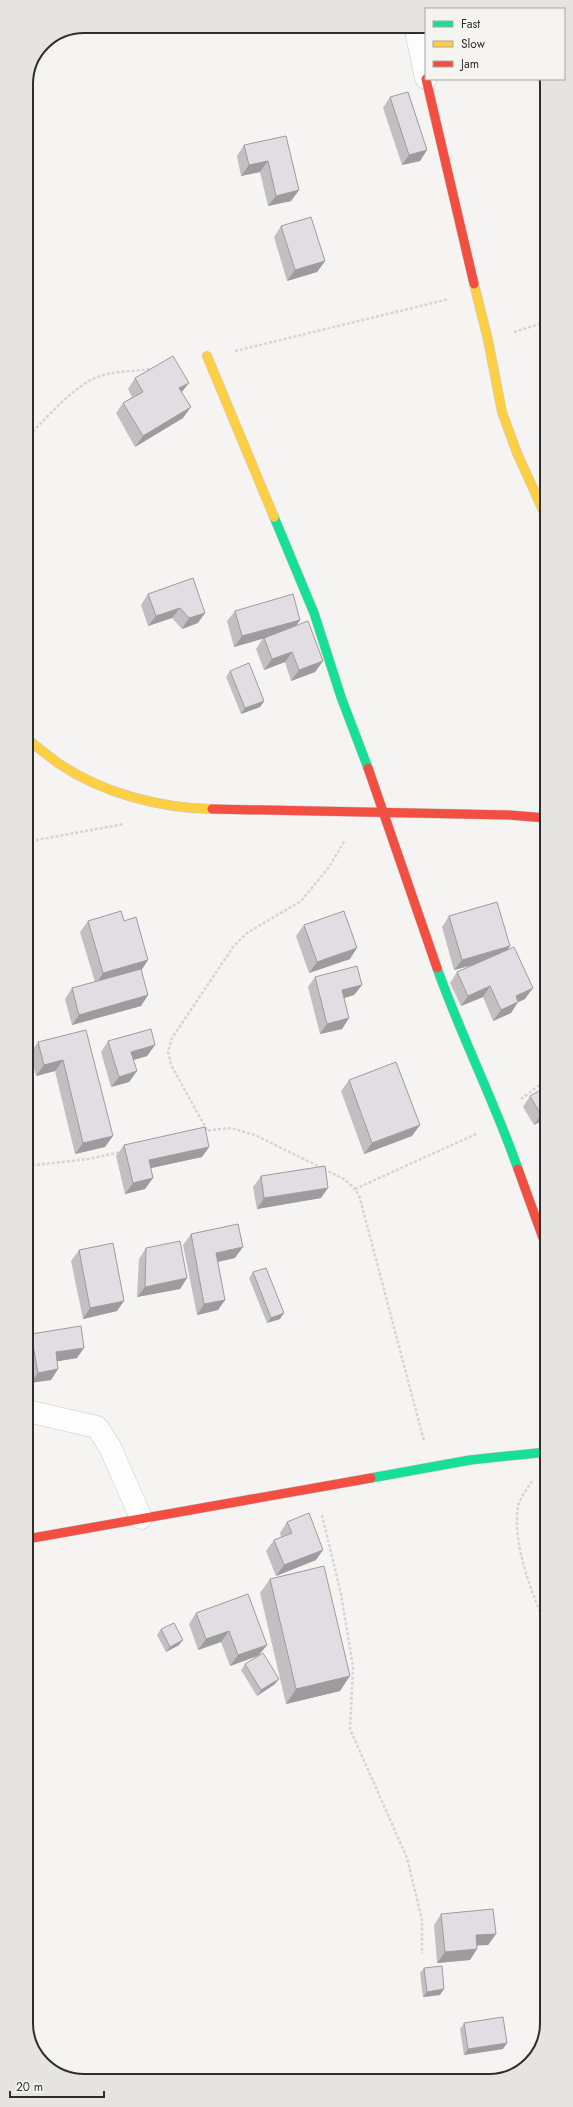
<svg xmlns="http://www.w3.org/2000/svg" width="573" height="2107" font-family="Jost,sans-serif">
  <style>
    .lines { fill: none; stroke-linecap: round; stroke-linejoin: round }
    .street-casing { stroke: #c8c8c7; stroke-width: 23 }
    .fast-casing { stroke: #c8c8c7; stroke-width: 10 }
    .slow-casing { stroke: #c8c8c7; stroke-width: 10 }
    .jam-casing { stroke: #c8c8c7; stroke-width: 10 }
    .path { stroke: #d6d5d5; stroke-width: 2.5; stroke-dasharray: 3 2; stroke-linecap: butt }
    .street { stroke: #fefdfd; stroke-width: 22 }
    .fast { stroke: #16e098; stroke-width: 9 }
    .slow { stroke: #ffcf43; stroke-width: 9 }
    .jam { stroke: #f24e42; stroke-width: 9 }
    .wall { fill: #c2bec2 }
    .shaded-wall { fill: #9e9b9e }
    .building { fill: #e1dde2; stroke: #9e9b9e }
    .rim { fill: none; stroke: #2f2e2d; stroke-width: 2 }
  </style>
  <rect width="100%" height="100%" fill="#f5f4f2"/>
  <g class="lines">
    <g class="street-casing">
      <path id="street" d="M415,26L426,78
        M27,1411L97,1427L110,1447L141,1518"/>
    </g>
    <g class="fast-casing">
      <path id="fast" d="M274,517L314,613L341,697L368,768
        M437,968C461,1036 494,1100 518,1169
        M371,1478L470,1460L547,1452"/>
    </g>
    <g class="slow-casing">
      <path id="slow" d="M474,284L488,340L502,412L517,453L546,517
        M207,356L274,517
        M26,738C36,746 47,755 58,763C102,793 159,808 212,809"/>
    </g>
    <g class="jam-casing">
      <path id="jam" d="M426,79L474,284
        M368,768L437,968
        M212,809L509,815L546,818
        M518,1169L547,1249
        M27,1539L371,1478"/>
    </g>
    <path class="path" d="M514,332L546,322
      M235,351L449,299
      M26,439C44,420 72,388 95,378C113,370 136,372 155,368
      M26,842L124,824
      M521,1099L546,1080
      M207,1130L171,1065L168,1052L172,1038L233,947L247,933L301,901L329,867L345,840
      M203,1131L231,1128L255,1135L342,1178C350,1183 354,1188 359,1195L424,1441
      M27,1166L88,1159L121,1152
      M355,1189L476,1134
      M532,1481C528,1488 520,1498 518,1506C512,1544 532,1594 547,1628
      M322,1515L341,1594L353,1667L350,1729L407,1858L422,1920V1954"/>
    <use href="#street" class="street"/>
    <use href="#fast" class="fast"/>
    <use href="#slow" class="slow"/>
    <use href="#jam" class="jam"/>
  </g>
  <path class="wall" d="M390,97L427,150L420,161L402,165L383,108Z
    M286,136L299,190L291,201L268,206L260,172L241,176L237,156L244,145Z
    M281,226L325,261L317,272L287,281L274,237Z
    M135,378L182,392L183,418L135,447L116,413L123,403L132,397L128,389Z
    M193,578L198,623L182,629L172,618L148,626L141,605L148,594Z
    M235,611L300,620L296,626L323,661L315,672L291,681L285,662L264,670L256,649L263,638L234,647L227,621Z
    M230,671L264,701L260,707L241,714L226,677Z
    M449,916L510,946L508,949L525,999L518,1002L511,1013L493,1021L483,997L461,1006L450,983L457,972L473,965L454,970L442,927Z
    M88,921H124L141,970L148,995L141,1006L72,1025L65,999L72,988L95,982L80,932Z
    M304,925L350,959L309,973L296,936Z
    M315,977L362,985L354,995L344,998L349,1018L342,1029L320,1034L308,987Z
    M86,1030L105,1147L75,1154L55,1071L36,1076L30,1053L38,1042Z
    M108,1041L155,1045L147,1056L133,1060L137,1071L129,1082L111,1087L101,1052Z
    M349,1080L412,1136L364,1154L341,1091Z
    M530,1096L546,1118L534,1125L523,1107Z
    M124,1145L209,1147L202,1157L151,1168L153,1178L145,1189L125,1194L116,1156Z
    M261,1176L321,1198L257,1209L253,1187Z
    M191,1234L235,1258L218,1262L225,1300L218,1310L197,1315L183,1245Z
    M146,1248L187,1278L180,1289L137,1297L139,1259Z
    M79,1250L117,1311L83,1319L71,1261Z
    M253,1272L280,1319L267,1323L249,1278Z
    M31,1334L77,1358L57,1361L58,1369L51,1380L30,1383L27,1363V1340Z
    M287,1522L316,1560L276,1576L266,1551L274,1540L281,1537L280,1533Z
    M270,1579L340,1691L286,1704L260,1593Z
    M248,1594L259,1655L275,1684L257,1696L241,1670L245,1664L258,1656L230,1666L221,1642L198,1650L189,1624L196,1613Z
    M161,1629L179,1645L166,1652L157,1635Z
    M441,1914L496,1934L488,1945H477V1949L470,1960L437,1963L434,1925Z
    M424,1968L440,1995L423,1997L420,1973Z
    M464,2023L503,2049L464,2055L460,2029Z"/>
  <path class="shaded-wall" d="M427,150L420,161L402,165L409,155Z
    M268,161L260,172L241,176L249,165Z
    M299,190L291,201L268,206L276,196Z
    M325,261L317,272L287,281L295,270Z
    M189,383L181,393L179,388Z
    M191,407L183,418L135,447L143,436Z
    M180,608L172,618L148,626L156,616Z
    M205,613L198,623L182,629L189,618Z
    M300,620L293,630L234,647L242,636Z
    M292,652L285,662L264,670L272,659Z
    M323,661L315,672L291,681L299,670Z
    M264,701L260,707L241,714L245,708Z
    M510,946L503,957L454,970L462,960Z
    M357,948L350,959L309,973L317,962Z
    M148,960L141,971L96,984L103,973Z
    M362,985L354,995L335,1001L342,990Z
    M490,986L483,997L461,1006L468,996Z
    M533,988L525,999L508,1007L516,996Z
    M148,995L141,1006L72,1025L79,1015Z
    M518,1002L511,1013L493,1021L501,1010Z
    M349,1018L342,1029L320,1034L327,1024Z
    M155,1045L147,1056L124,1063L131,1052Z
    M63,1060L55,1071L36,1076L44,1065Z
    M137,1071L129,1082L111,1087L119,1077Z
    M546,1112V1118L534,1125L541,1115Z
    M420,1125L412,1136L364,1154L372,1143Z
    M113,1136L105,1147L75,1154L83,1143Z
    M209,1147L202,1157L142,1170L149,1160Z
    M153,1178L145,1189L125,1194L133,1183Z
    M328,1188L321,1198L257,1209L264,1198Z
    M243,1247L235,1258L208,1264L216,1253Z
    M187,1278L180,1289L137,1297L145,1287Z
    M225,1300L218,1310L197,1315L204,1304Z
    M124,1301L117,1311L83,1319L90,1308Z
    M284,1313L280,1319L267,1323L271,1318Z
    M84,1348L77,1358L48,1363L56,1352Z
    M58,1369L51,1380L30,1383L38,1373Z
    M323,1550L316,1560L276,1576L284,1565Z
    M229,1631L221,1642L198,1650L206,1639Z
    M183,1640L179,1645L166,1652L170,1647Z
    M267,1645L259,1655L230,1666L238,1655Z
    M350,1676L340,1691L286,1704L296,1689Z
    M279,1679L275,1684L257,1696L261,1690Z
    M496,1934L488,1945L469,1946L476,1935Z
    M477,1949L470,1960L437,1963L445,1952Z
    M444,1989L440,1995L423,1997L427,1992Z
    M507,2043L503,2049L464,2055L468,2049Z"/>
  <path class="building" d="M408,92L427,150L409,155L390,97Z
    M286,136L299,190L276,196L268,161L249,165L244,145Z
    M311,217L325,261L295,270L281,226Z
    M173,356L189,383L179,388L191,407L143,436L123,403L143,392L135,378Z
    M193,578L205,613L189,618L180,608L156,616L148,594Z
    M293,594L300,620L242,636L235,611Z
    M308,621L323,661L299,670L292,652L272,659L264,638Z
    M249,663L264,701L245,708L230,671Z
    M497,902L510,946L462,960L449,916Z
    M121,911L124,921L136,917L148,960L103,973L88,921Z
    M344,911L357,948L317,962L304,925Z
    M514,947L533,988L516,996L518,1002L501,1010L490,986L468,996L457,972Z
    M357,966L362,985L342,990L349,1018L327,1024L315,977Z
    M141,969L148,995L79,1015L72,988Z
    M151,1029L155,1045L131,1052L137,1071L119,1077L108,1041Z
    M86,1030L113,1136L83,1143L63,1060L44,1065L38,1042Z
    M396,1062L420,1125L372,1143L349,1080Z
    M546,1087V1112L541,1115L530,1096Z
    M205,1127L209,1147L149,1160L153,1178L133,1183L124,1145Z
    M325,1166L328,1188L264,1198L261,1176Z
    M238,1224L243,1247L216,1253L225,1300L204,1304L191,1234Z
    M180,1241L187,1278L145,1287L146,1248Z
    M113,1243L124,1301L90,1308L79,1250Z
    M266,1268L284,1313L271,1318L253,1272Z
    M81,1326L84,1348L56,1352L58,1369L38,1373L31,1334Z
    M309,1513L323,1550L284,1565L274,1540L292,1533L287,1522Z
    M324,1566L350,1676L296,1689L270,1579Z
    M248,1594L267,1645L238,1655L229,1631L206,1639L196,1613Z
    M174,1623L183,1640L170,1647L161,1629Z
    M263,1653L279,1679L261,1690L245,1664Z
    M493,1909L496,1934L476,1935L477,1949L445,1952L441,1914Z
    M442,1966L444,1989L427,1992L424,1968Z
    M503,2017L507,2043L468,2049L464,2023Z"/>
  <path d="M0 0H573V2107H0ZM84 33H489A51 51 0 0 1 540 84V2023A51 51 0 0 1 489 2074H84A51 51 0 0 1 33 2023V84A51 51 0 0 1 84 33Z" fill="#e6e4e1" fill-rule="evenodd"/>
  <path class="rim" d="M84 33H489A51 51 0 0 1 540 84V2023A51 51 0 0 1 489 2074H84A51 51 0 0 1 33 2023V84A51 51 0 0 1 84 33Z"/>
  <rect x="425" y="8" width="140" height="72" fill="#f6f4f1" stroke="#a6a5a3"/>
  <rect x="433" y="21" width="20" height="6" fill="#16e098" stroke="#a6a5a3"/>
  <text x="461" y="28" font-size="12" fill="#2f2e2d">Fast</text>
  <rect x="433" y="41" width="20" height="6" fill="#ffcf43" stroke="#a6a5a3"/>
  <text x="461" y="48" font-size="12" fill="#2f2e2d">Slow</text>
  <rect x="433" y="61" width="20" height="6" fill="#f24e42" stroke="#a6a5a3"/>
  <text x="461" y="68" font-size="12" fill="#2f2e2d">Jam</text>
  <path d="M10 2091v6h94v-6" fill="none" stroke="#2f2e2d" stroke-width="2"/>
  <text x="16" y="2091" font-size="12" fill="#2f2e2d" stroke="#f6f4f1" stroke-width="3" paint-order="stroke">20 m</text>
</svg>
